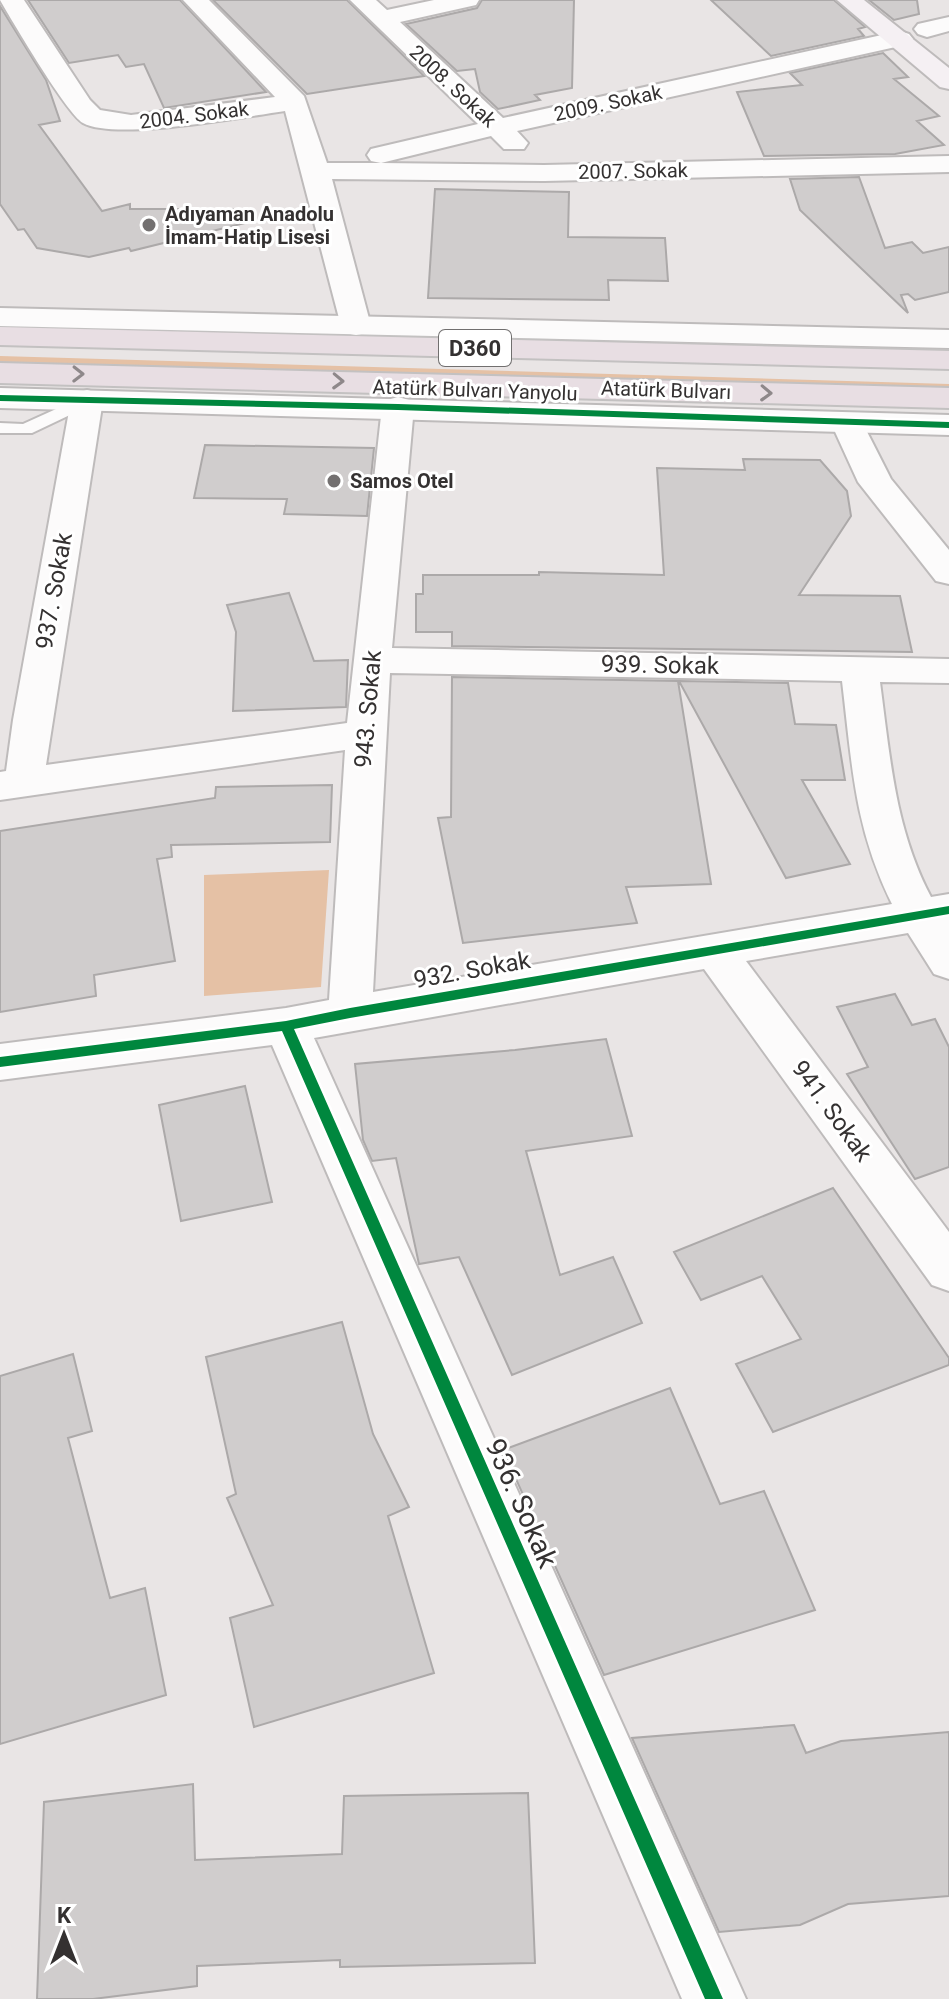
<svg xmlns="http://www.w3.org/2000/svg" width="949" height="1999" font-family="Roboto,sans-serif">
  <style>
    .green { fill: #e5c1a5 }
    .building { fill: #d0cdcd; stroke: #aca9a9; stroke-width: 2 }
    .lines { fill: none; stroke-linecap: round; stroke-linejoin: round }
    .service-casing { stroke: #bebbbb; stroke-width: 4 }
    .minor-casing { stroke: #bebbbb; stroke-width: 4 }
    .tertiary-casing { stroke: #bebbbb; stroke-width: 4 }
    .secondary-casing { stroke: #bebbbb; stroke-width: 4 }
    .trunk-casing { stroke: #c3c1c1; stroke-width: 4 }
    .service { fill: #fcfbfb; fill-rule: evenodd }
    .minor { fill: #fcfbfb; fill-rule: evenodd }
    .tertiary { fill: #fcfbfb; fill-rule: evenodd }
    .secondary { fill: #f5f0f3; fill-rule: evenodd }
    .trunk { fill: #e8dee3; fill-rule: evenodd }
    .cycleway-casing { stroke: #fff; stroke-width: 5 }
    .cycleway { fill: #00873e; fill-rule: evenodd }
    .oneway { stroke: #8e888a }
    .poi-dot { fill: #737070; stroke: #fff; stroke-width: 3 }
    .labels { text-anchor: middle; stroke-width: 6; stroke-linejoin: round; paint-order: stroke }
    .far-street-label { font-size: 20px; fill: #343131; stroke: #fff }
    .far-poi-label { font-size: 20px; font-weight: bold; fill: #343131; stroke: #fff; text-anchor: start }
    .shield { fill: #fff; stroke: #716f6f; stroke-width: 2 }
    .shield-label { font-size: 22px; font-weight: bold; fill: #343131 }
    .street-label { font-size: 24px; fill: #343131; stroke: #fff }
    .near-street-label { font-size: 28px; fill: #343131; stroke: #fff }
  </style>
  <rect width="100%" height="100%" fill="#e9e5e5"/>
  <path class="green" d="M0,356L949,384V393L0,365Z
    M329,870L321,987L204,996V875Z"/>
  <path class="building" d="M28,0H180L266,92L164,108L144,64L126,67L118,55L69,63Z
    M213,0H347L424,76L307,94Z
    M482,0H574L572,88L535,95L540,100L498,109L480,92L475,69L457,71L406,24L477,8Z
    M711,0H834L865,27L858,29L864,36L771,56Z
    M869,0H917L919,14L894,20Z
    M0,6L46,80L60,121L39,125L102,211L130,204V209H244L245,223L131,251L129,248L89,257L37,248L24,229L18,230L0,204Z
    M883,53L908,77L894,79L939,116L917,121L944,145L895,154L764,156L737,92L802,85L790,73Z
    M859,177L885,248L912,242L923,253L949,247V292L915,300L908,294L901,295L908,313L800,210L790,179Z
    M435,189L569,192L568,237L665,238L668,281L608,280L609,300L428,298Z
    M205,445L374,448L367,516L284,514L287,499L194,498Z
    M743,459L820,460L847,491L851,516L799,595L900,596L912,652L452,646V632H416V594H423V575H539V572L664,575L657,468L745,470Z
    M289,593L314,661L348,660L346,707L233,711L236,632L227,605Z
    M452,677L678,681L711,884L626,887L637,923L463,943L438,818L451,817Z
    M679,681L788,683L795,724L836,725L845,780H802L850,864L786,878Z
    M332,785L330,842L171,845L172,857L157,859L175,961L94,975L96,996L0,1012V831L215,798L216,787Z
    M895,994L912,1025L935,1019L949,1047V1167L915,1179L847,1074L868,1067L837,1007Z
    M606,1039L632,1136L526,1151L560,1275L613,1257L642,1323L512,1375L459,1257L419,1264L396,1158L372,1161L363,1140L355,1064L515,1050Z
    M245,1086L272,1202L181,1221L159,1105Z
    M833,1188L949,1358V1365L773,1432L736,1364L801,1339L762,1276L701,1300L674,1252Z
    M342,1322L373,1434L409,1507L388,1516L434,1673L254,1727L230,1618L273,1605L227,1498L236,1494L206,1357Z
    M73,1354L92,1431L68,1438L110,1598L145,1588L166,1695L0,1744V1376Z
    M670,1388L720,1504L764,1491L815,1610L604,1675L503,1450Z
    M794,1725L806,1753L841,1741L949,1732V1896L848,1904L800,1925L719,1932L632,1738Z
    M193,1784L195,1860L342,1854L344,1796L528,1793L535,1963L340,1967V1960L197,1966V1986L93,1999H37L44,1802Z"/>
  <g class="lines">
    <g class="service-casing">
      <path id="service" d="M87,395L96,400L93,404L32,433H0V423L23,424Z"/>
    </g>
    <g class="minor-casing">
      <path id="minor" d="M0,0H24L90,100L100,110L131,115L275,97L183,0H209L304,96L327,163H381L371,161L367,155L371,149L478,124L350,0H376L387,10L434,0H479L476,5L400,22L503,118L900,31L909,34L913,39L909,44L517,131L528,143L524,149H504L491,136L381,163L544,165L949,156V172L544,181L332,179L371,326L367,333L356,335L345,333L341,326L285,111C243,117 115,141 83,123C67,114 12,21 0,0Z
        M949,17V31L927,37L918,34L914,29L918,24Z
        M87,390L98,393L103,400L46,765L347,723L382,407L387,400L398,397L409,400L414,407L392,648L949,659V683L880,682C890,757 895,829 931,897L949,894V979L934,974L908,933L746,961L949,1232V1291L932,1285L704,969L314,1038L746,1999H682L272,1045L0,1080V1044L286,1008L329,1000L345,750L0,800V772L6,771L13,720L71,400L76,393ZM390,673L842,681C852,764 854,827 892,904L373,992Z
        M847,413L859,416L891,479L949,550V584L936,581L858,482L831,423L835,416Z"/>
    </g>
    <g class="tertiary-casing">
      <path id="tertiary" d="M0,308L949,330V348L0,326Z
        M0,388L949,415V435L0,408Z"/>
    </g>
    <g class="secondary-casing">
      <path id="secondary" d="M837,0H864L949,68V89L940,87Z"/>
    </g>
    <g class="trunk-casing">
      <path id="trunk" d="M0,327L949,351V369L0,345Z
        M0,363L949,388V408L0,383Z"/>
    </g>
    <use href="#service" class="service"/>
    <use href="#minor" class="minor"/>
    <use href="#tertiary" class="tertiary"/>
    <use href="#secondary" class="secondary"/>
    <use href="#trunk" class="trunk"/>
    <g class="cycleway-casing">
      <path id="cycleway" d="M0,395L398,404L949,422V428L398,410L0,401Z
        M949,906V914L350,1018L294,1029L723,1999H705L282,1031L0,1067V1057L286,1021L350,1008Z"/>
    </g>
    <use href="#cycleway" class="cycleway"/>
  </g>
  <defs><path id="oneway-chevron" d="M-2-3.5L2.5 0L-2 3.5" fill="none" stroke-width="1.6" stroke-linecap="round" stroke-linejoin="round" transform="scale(2)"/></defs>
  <g class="oneway">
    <use href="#oneway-chevron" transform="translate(78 374) rotate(1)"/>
    <use href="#oneway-chevron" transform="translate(338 381) rotate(2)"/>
    <use href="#oneway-chevron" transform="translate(766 393) rotate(2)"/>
  </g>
  <g class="poi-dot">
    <circle cx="149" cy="225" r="8"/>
    <circle cx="334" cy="481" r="8"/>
  </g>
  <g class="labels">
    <g class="far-street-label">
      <text transform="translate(453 86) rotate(43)" y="7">2008. Sokak</text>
      <text transform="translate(608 103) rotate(-12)" y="7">2009. Sokak</text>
      <text transform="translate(194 115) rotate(-7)" y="7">2004. Sokak</text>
      <text transform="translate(633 171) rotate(-1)" y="7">2007. Sokak</text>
      <text transform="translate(475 390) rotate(2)" y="7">Atatürk Bulvarı Yanyolu</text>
      <text transform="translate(666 390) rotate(2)" y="7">Atatürk Bulvarı</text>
    </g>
    <g class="far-poi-label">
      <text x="165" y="221">Adıyaman Anadolu<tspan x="165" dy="23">İmam-Hatip Lisesi</tspan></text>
      <text x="350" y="488">Samos Otel</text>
    </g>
    <rect class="shield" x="439" y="330" width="72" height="36" rx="6"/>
    <g class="shield-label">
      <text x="475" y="356">D360</text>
    </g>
    <g class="street-label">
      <text transform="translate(54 591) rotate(-80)" y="8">937. Sokak</text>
      <text transform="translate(660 665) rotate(1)" y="8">939. Sokak</text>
      <text transform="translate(368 709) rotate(-85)" y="8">943. Sokak</text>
      <text transform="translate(472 970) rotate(-10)" y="8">932. Sokak</text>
      <text transform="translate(832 1111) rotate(54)" y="8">941. Sokak</text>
    </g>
    <g class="near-street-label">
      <text transform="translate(522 1503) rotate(66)" y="10">936. Sokak</text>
    </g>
  </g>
  <g transform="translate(64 1935)" stroke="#ffffff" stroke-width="6" paint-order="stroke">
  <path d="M0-6L14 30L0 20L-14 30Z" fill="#343131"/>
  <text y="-12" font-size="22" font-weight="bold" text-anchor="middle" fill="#343131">K</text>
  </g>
</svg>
